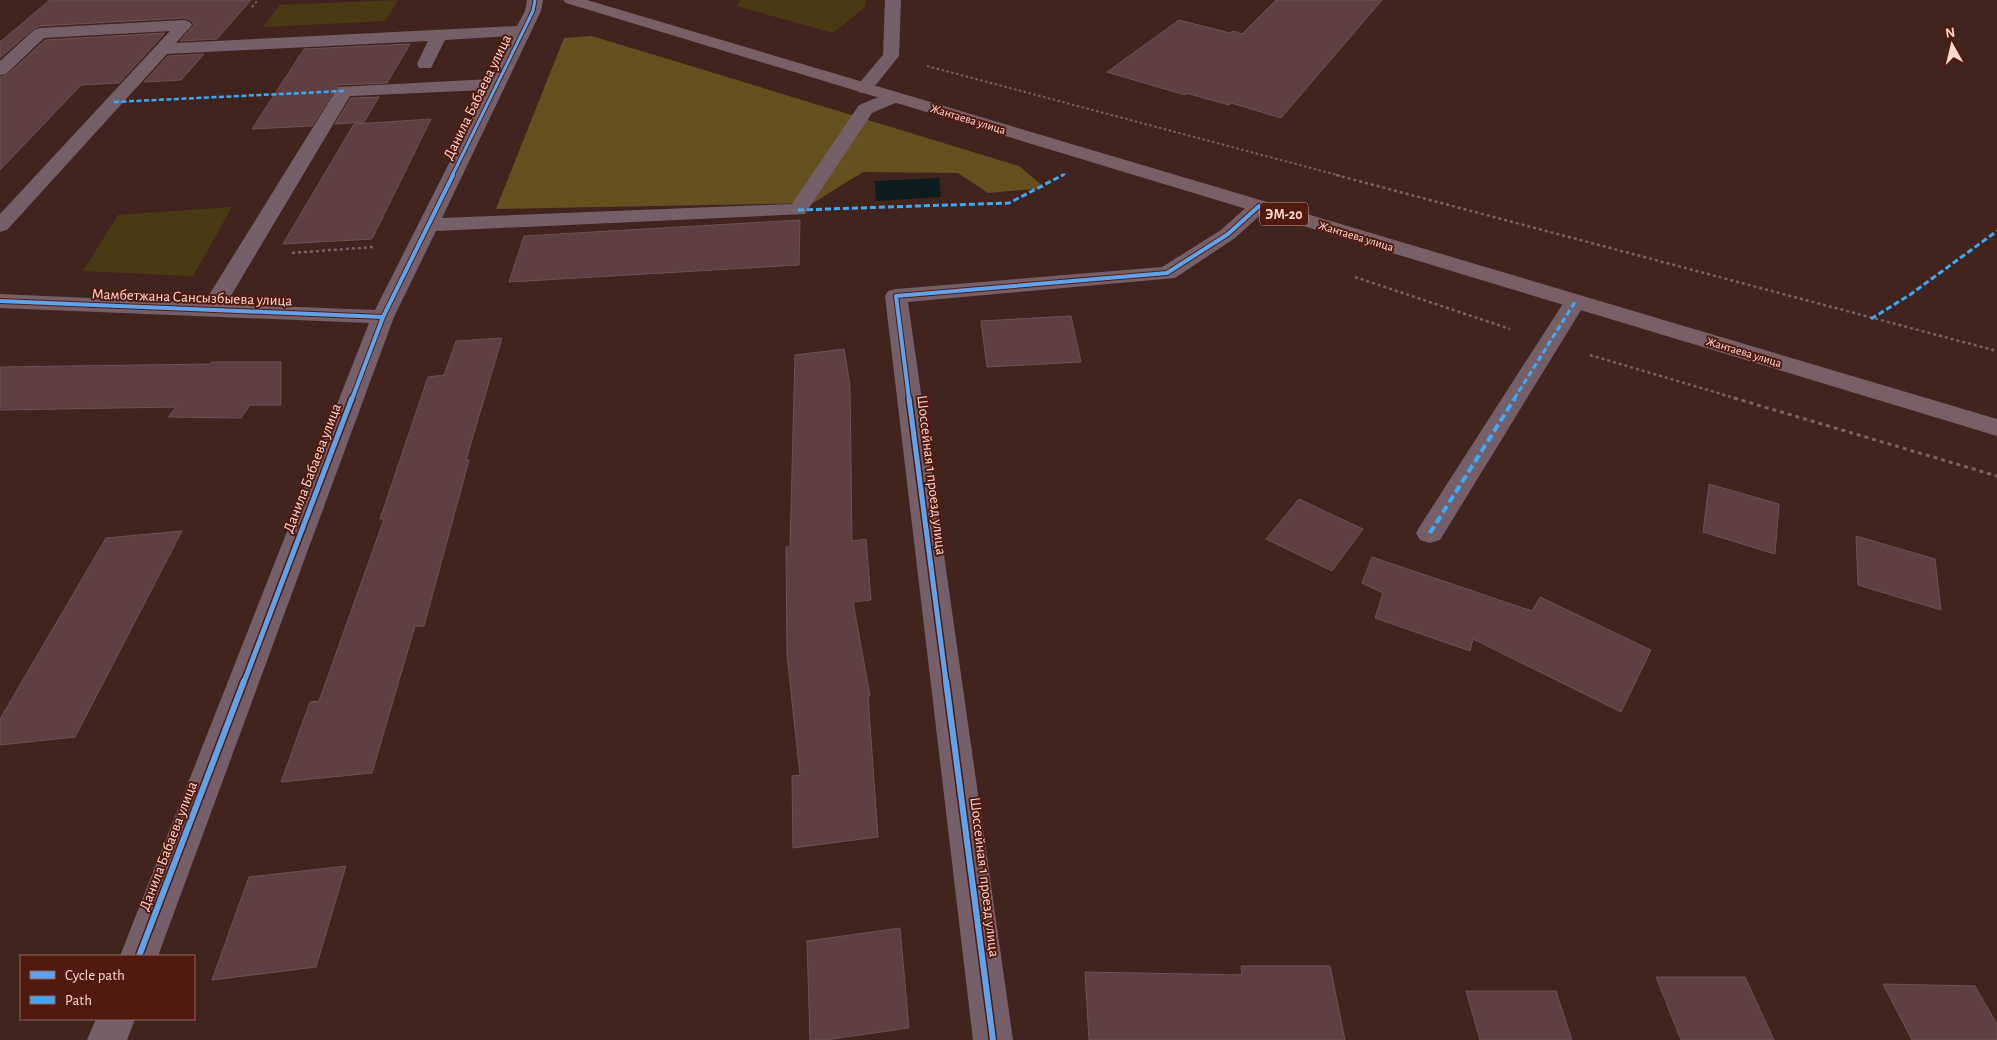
<svg xmlns="http://www.w3.org/2000/svg" width="1997" height="1040" font-family="'Alegreya Sans',sans-serif">
  <style>
    .green { fill: #493a14 }
    .forest { fill: #64511f }
    .water { fill: #0d1c1f }
    .building { fill: #5f3f41; stroke: #6d5352 }
    .lines { fill: none; stroke-linecap: round; stroke-linejoin: round }
    .path-far2 { stroke: #786467; stroke-width: 2; stroke-dasharray: 2.5 2.5; stroke-linecap: butt }
    .path-far1 { stroke: #786467; stroke-width: 2.5; stroke-dasharray: 3 3; stroke-linecap: butt }
    .path { stroke: #786467; stroke-width: 3; stroke-dasharray: 4 4; stroke-linecap: butt }
    .minor { fill: #75606a; fill-rule: evenodd }
    .major { fill: #796066; fill-rule: evenodd }
    .quiet-far2 { stroke: #3fa9f5; stroke-width: 2.5; stroke-dasharray: 5 2.5; stroke-linecap: butt }
    .quiet-far1 { stroke: #3fa9f5; stroke-width: 3; stroke-dasharray: 6 3; stroke-linecap: butt }
    .quiet { stroke: #3fa9f5; stroke-width: 4; stroke-dasharray: 8 4; stroke-linecap: butt }
    .cycleway-far3-casing { stroke: #511a10; stroke-width: 5 }
    .cycleway-far2-casing { stroke: #511a10; stroke-width: 6 }
    .cycleway-far1-casing { stroke: #511a10; stroke-width: 8 }
    .cycleway-casing { stroke: #511a10; stroke-width: 9 }
    .cycleway-far3 { stroke: #60a3ed; stroke-width: 3 }
    .cycleway-far2 { stroke: #60a3ed; stroke-width: 4 }
    .cycleway-far1 { stroke: #60a3ed; stroke-width: 5 }
    .cycleway { stroke: #60a3ed; stroke-width: 6 }
    .labels { text-anchor: middle; stroke-width: 4; stroke-linejoin: round; paint-order: stroke }
    .far-street-label { font-size: 12px; fill: #fedad2; stroke: #511a10 }
    .shield { fill: #511a10; stroke: #caa098; stroke-width: 1 }
    .shield-label { font-size: 14px; font-weight: bold; fill: #fedad2 }
    .street-label { font-size: 15px; fill: #fedad2; stroke: #511a10 }
  </style>
  <rect width="100%" height="100%" fill="#42241f"/>
  <path class="green" d="M398,0L385,21L263,27L280,5Z
    M741,0H866L865,7L833,33L736,6Z
    M232,207L193,276L83,271L118,215Z"/>
  <path class="forest" d="M592,36L1019,166L1045,188L988,193L958,173L863,172L813,203L496,209L564,38Z"/>
  <path class="water" d="M939,178L941,197L876,201L875,181Z"/>
  <path class="building" d="M50,0H251L217,39L180,41L194,25L191,20L184,18L40,26L33,29L0,58V42Z
    M1276,0H1382L1281,118L1231,103L1229,105L1186,93L1185,95L1107,72L1179,20L1230,33L1233,31L1242,34Z
    M165,33L119,83L81,85L0,170V77L7,75L45,40Z
    M410,44L387,83L338,85L312,126L252,129L304,49Z
    M204,54L181,80L144,82L168,56Z
    M379,97L364,122L335,124L351,98Z
    M431,119L372,239L283,244L354,124Z
    M800,220L799,265L509,282L524,236Z
    M1071,316L1081,362L987,367L981,321Z
    M502,338L466,460H469L424,626H415L372,773L281,782L310,702L319,701L384,519H380L428,377L444,375L456,341Z
    M844,349L850,386L852,541L866,539L871,600L853,602L870,696H868L878,837L793,848L792,776L800,775L787,655L786,547H790L795,355Z
    M212,362H281V405H250L241,418L168,417L176,407L0,410V367L210,364Z
    M1709,484L1779,504L1775,554L1703,532Z
    M1299,499L1363,529L1332,571L1266,539Z
    M182,531L75,737L0,745V719L106,538Z
    M1856,536L1935,559L1941,610L1858,585Z
    M1372,557L1532,611L1540,597L1651,650L1621,712L1473,639L1470,651L1375,618L1383,593L1362,583Z
    M346,866L316,967L212,980L249,877Z
    M900,928L909,1028L825,1040H810L807,941Z
    M1241,966H1330L1345,1040H1089L1085,972L1242,975Z
    M1656,977H1745L1774,1040H1681Z
    M1883,984L1975,986L1997,1024V1040H1912Z
    M1466,991H1556L1572,1040H1480Z"/>
  <g class="lines">
    <path class="path-far2" d="M252,7L258,0
      M927,66L1341,176"/>
    <path class="path-far1" d="M1336,175L1997,351
      M292,253L373,247
      M1355,277L1510,329
      M1590,355L1738,399"/>
    <path class="path" d="M1734,398L1997,476"/>
    <path class="minor" d="M527,0H543L541,11L442,218L792,204L859,105L888,93L894,92L900,93L903,97L900,101L872,113L805,214L436,231L394,317L158,956H120L369,323L0,308V294L204,303L338,87L491,79L512,36L445,40L431,68H419L417,64L428,41L167,54L7,230L0,232V214L170,31L44,38L6,74L0,75V61L34,30L40,28L184,20L190,22L192,25L176,43L517,26L525,11ZM486,90L375,310L226,304L350,96Z
      M885,0H901L899,56L870,92L864,93L858,92L855,88L883,55Z
      M1259,200L1266,202L1269,206L1266,210L1235,238L1175,278L908,302L1013,1040H973L885,296L888,291L896,289L1162,267L1221,230L1252,202Z
      M1575,295L1583,297L1586,302L1440,540L1430,543L1420,540L1416,533L1420,526L1564,302L1567,297Z
      M96,1019H135L127,1040H87Z"/>
    <path class="major" d="M563,0H587L1997,419V436L566,3Z"/>
    <path class="quiet-far2" d="M114,102L344,91
      M1061,176L1065,174"/>
    <path class="quiet-far1" d="M798,210L1009,203L1063,175
      M1871,319L1911,294L1997,231
      M1514,399L1575,302"/>
    <path class="quiet" d="M1430,533L1515,398"/>
    <g class="cycleway-far3-casing">
      <path id="cycleway-far3" d="M452,176L533,11L535,0"/>
    </g>
    <g class="cycleway-far2-casing">
      <path id="cycleway-far2" d="M0,301L383,317
        M352,399L383,317L453,175
        M909,399L896,296L1167,273L1228,234L1259,206"/>
    </g>
    <g class="cycleway-far1-casing">
      <path id="cycleway-far1" d="M909,398L946,682
        M244,682L352,398"/>
    </g>
    <g class="cycleway-casing">
      <path id="cycleway" d="M946,681L993,1040
        M139,956L244,681"/>
    </g>
    <use href="#cycleway-far3" class="cycleway-far3"/>
    <use href="#cycleway-far2" class="cycleway-far2"/>
    <use href="#cycleway-far1" class="cycleway-far1"/>
    <use href="#cycleway" class="cycleway"/>
  </g>
  <g class="labels">
    <g class="far-street-label">
      <text transform="translate(968 119) rotate(17)" y="4">Жантаева улица</text>
      <text transform="translate(1356 236) rotate(17)" y="4">Жантаева улица</text>
      <text transform="translate(1744 352) rotate(17)" y="4">Жантаева улица</text>
    </g>
    <rect class="shield" x="1260" y="202.5" width="48" height="23" rx="4"/>
    <g class="shield-label">
      <text x="1284" y="219">ЭМ-20</text>
    </g>
    <g class="street-label">
      <text transform="translate(477 97) rotate(-64)" y="5">Данила Бабаева улица</text>
      <text transform="translate(192 297) rotate(2)" y="5">Мамбетжана Сансызбыева улица</text>
      <text transform="translate(312 468) rotate(-69)" y="5">Данила Бабаева улица</text>
      <text transform="translate(932 475) rotate(83)" y="5">Шоссейная 1 проезд улица</text>
      <text transform="translate(168 846) rotate(-69)" y="5">Данила Бабаева улица</text>
      <text transform="translate(985 877) rotate(83)" y="5">Шоссейная 1 проезд улица</text>
    </g>
  </g>
  <rect x="20" y="955" width="175" height="65" fill="#511a10" stroke="#96675e"/>
  <rect x="30" y="971" width="25" height="8" fill="#60a3ed" stroke="#96675e"/>
  <text x="65" y="980" font-size="15" fill="#fedad2">Cycle path</text>
  <rect x="30" y="996" width="25" height="8" fill="#3fa9f5" stroke="#96675e"/>
  <text x="65" y="1005" font-size="15" fill="#fedad2">Path</text>
  <g transform="translate(1952 45) rotate(352)" stroke="#511a10" stroke-width="4" paint-order="stroke">
  <path d="M0-4L9 19L0 12L-9 19Z" fill="#fedad2"/>
  <text y="-8" font-size="14" font-weight="bold" text-anchor="middle" fill="#fedad2">N</text>
  </g>
</svg>
